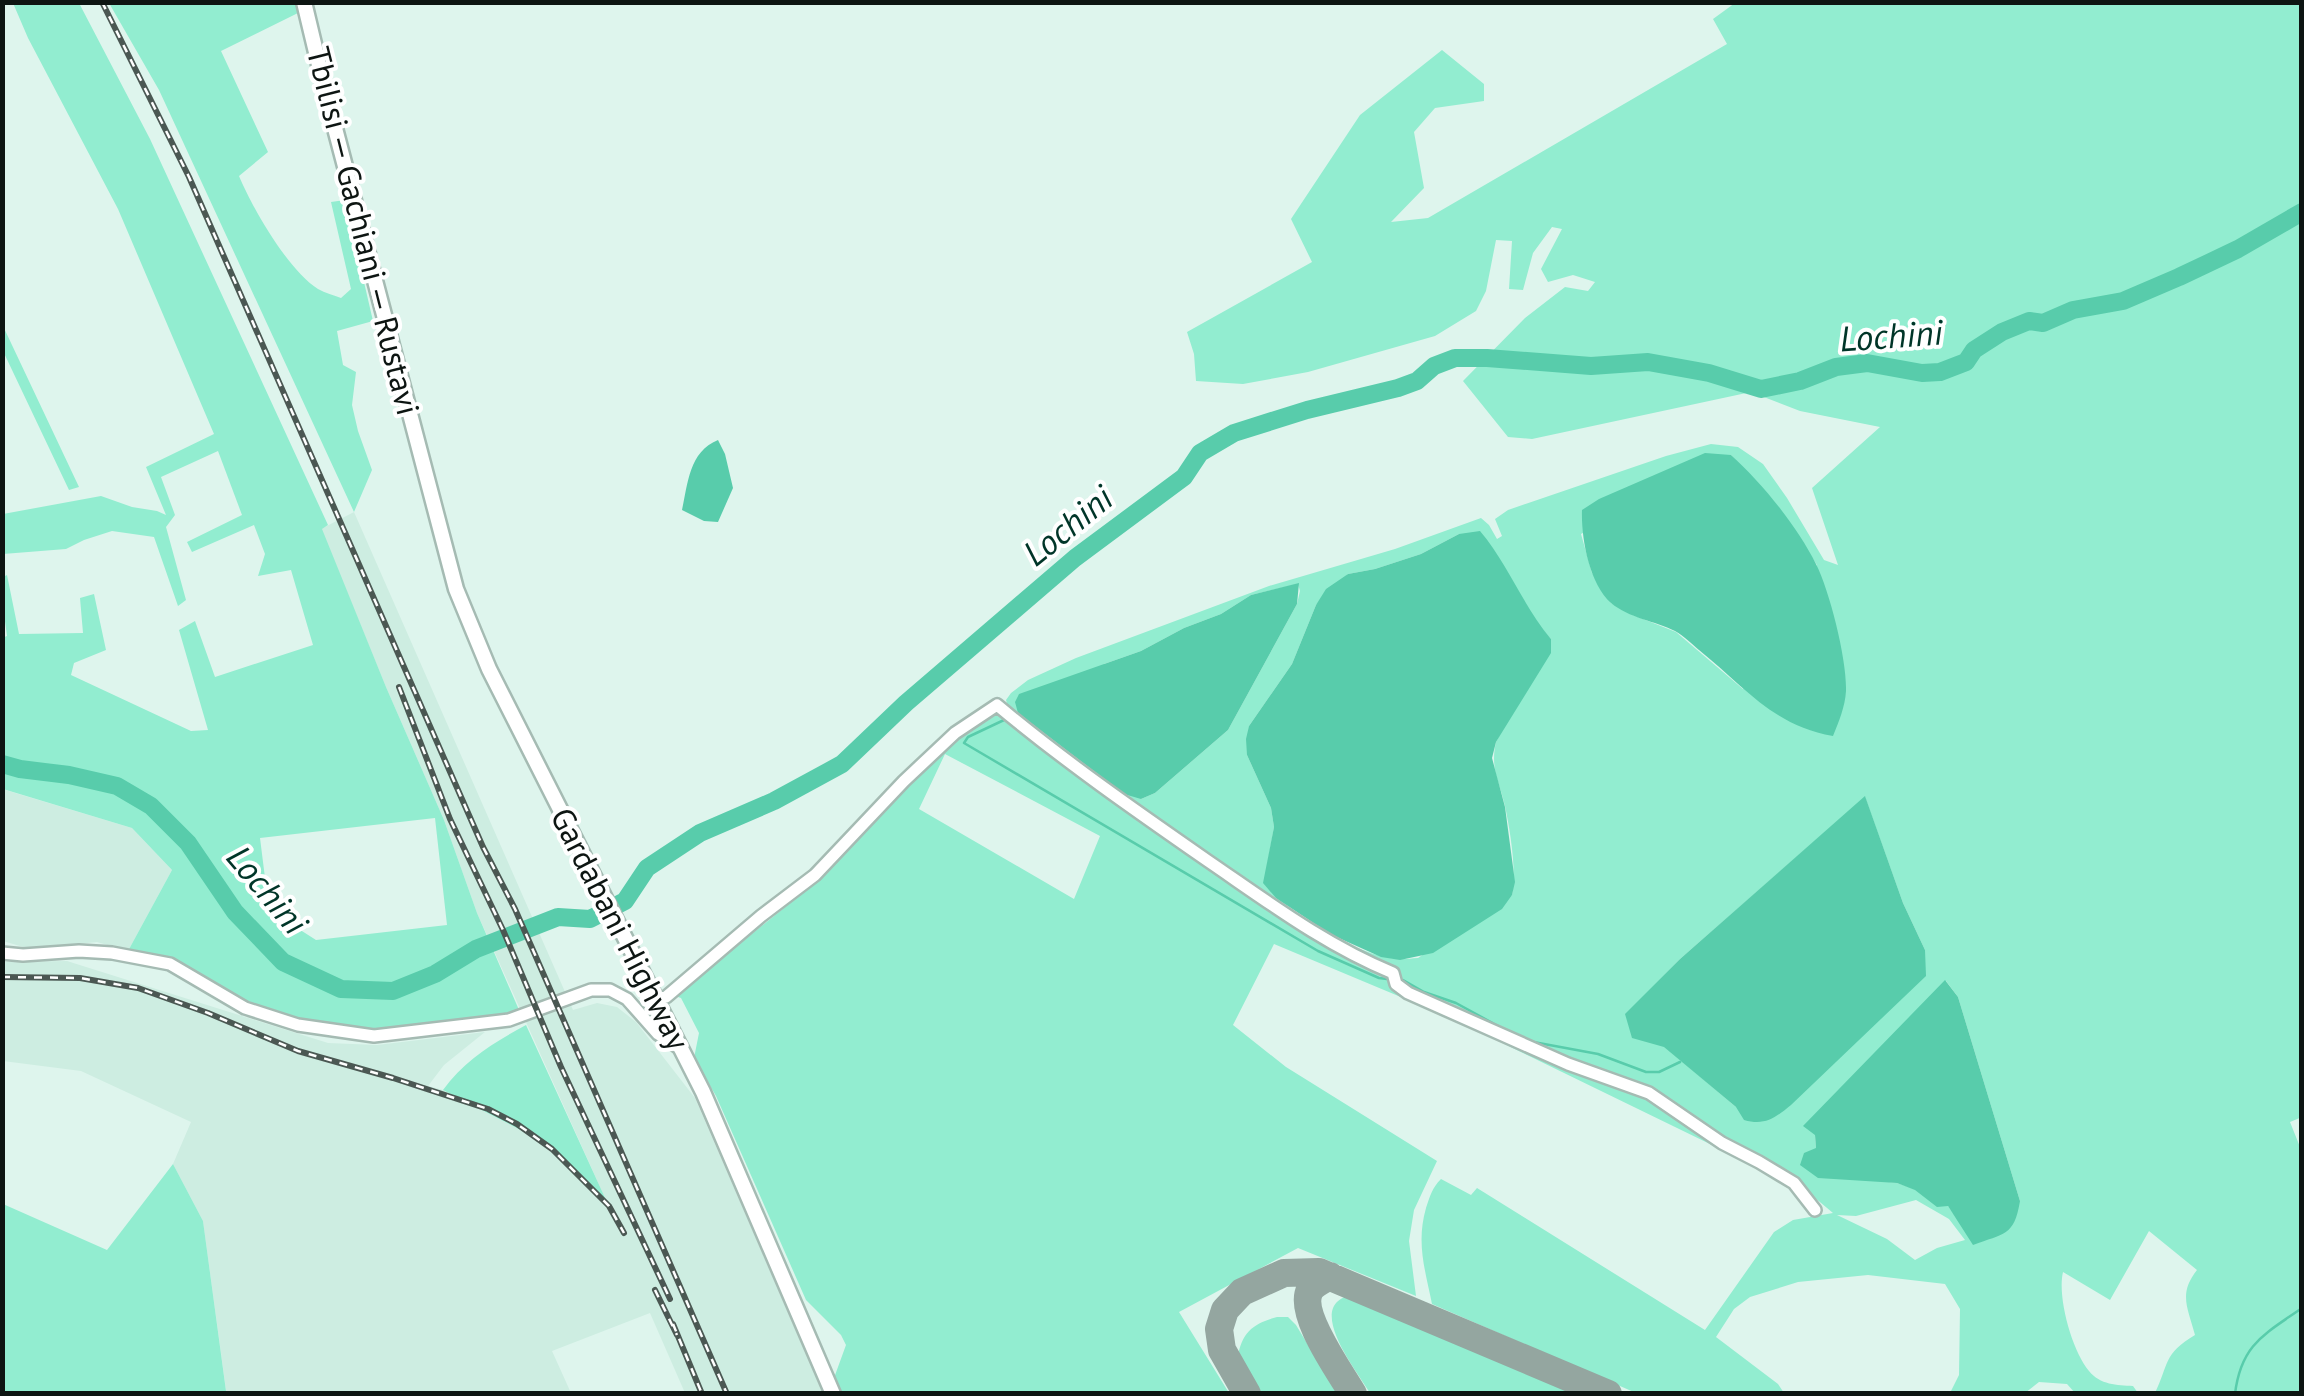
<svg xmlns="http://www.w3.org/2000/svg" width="2304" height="1396" font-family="'PT Sans',sans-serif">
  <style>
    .built { fill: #cdede1 }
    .green { fill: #92edd0; fill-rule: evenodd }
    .water { fill: #58ccab }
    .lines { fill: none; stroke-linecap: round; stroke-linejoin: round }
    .stream { stroke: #58ccab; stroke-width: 2.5 }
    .river { stroke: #58ccab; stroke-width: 18 }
    .taxiway { stroke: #94a6a0; stroke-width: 28 }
    .minor-casing { stroke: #a5bbb3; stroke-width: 16 }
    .major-casing { stroke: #a5bbb3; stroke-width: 19 }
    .minor { stroke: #fff; stroke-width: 11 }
    .major { stroke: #fff; stroke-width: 14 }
    .rail-casing { stroke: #4b5853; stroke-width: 6 }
    .rail { stroke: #fff; stroke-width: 2.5; stroke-dasharray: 8; stroke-linecap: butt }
    .labels { text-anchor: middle; stroke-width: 8; stroke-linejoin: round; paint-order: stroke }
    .street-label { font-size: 32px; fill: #0d1512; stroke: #fff }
    .water-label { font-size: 35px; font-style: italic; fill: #003528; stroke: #fff }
  </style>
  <rect width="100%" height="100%" fill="#def5ed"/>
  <path class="built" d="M354,512L573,1010L597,1003L617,1007L636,1022L695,1098L823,1393H685L650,1313L552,1351L571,1393H217L226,1390L203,1221L173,1164L191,1122L81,1071L3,1061L2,962L67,961L328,1043L377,1045L485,1032L444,1065L428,1086L443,1090L548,1144L605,1198L477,913L444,820L386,687L321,529Z
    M2,789L132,828L172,870L128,951L97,942L30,949L3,941Z"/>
  <path class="green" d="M13,3H79L150,139L328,525L322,529L386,687L444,820L477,913L519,1010L503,1017L375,1030L315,1023L266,1011L177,976L128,951L172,870L132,828L3,789L2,638L7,636L3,607V577L7,575L19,634L83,633L80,598L94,594L106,650L74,663L71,675L191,731L208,730L179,630L195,621L215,677L313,645L291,570L258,576L265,554L254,525L192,552L187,542L242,515L218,451L161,477L175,515L166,527L186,600L178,606L154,537L112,531L84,540L66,549L3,554V514L101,496L132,507L157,511L166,515L146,467L214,434L118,209L28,38ZM435,818L447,925L316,940L269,910L260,838Z
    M109,3H295L298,13L221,51L268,152L239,176C253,209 288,270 318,289C325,293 334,295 341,298L351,289L331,202L345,200L373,321L337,331L343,365L356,372L352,405L358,431L372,470L354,512L159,90Z
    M1735,3H2301L2302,1117L2290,1122L2302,1152L2301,1393H2155C2169,1364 2163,1354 2195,1335C2188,1308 2178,1294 2197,1270L2149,1231L2110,1300L2063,1272C2057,1297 2072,1351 2089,1371C2100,1385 2117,1385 2133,1386L2138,1393H2075L2067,1384L2039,1382L2025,1393H1950L1959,1375L1960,1309L1945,1284L1868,1275L1798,1282L1750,1297L1734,1309L1716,1337L1778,1384L1784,1393H1636L1432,1304C1425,1269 1416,1243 1426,1208C1430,1196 1432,1188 1441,1179L1471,1195L1477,1188L1705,1330L1774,1232L1793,1220L1833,1213C1797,1182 1763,1155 1720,1136L1712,1145L1451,1018L1274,944L1233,1025L1286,1067L1437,1161L1414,1210L1409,1241L1416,1296L1298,1248L1179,1312L1229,1393H840L834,1378L846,1345L841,1335L806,1300L716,1096L694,1058L699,1033L681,998L675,996L816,882L949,743L990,715H1002L1009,710L1006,700L1011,693L1028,680L1076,658L1269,586L1395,549L1481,518L1489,525L1497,539L1502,536L1495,519L1508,510L1666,456L1711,444L1738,447L1763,464L1787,498L1824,560L1838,565L1812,488L1880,427L1800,411L1751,392L1532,439L1508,437L1463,381L1525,318L1565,287L1588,291L1595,282L1573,275L1548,282L1541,269L1562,229L1552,227L1533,253L1523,290L1509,289L1512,241L1496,240L1486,291L1476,311L1435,336L1308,372L1243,384L1196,381L1194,354L1187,332L1312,262L1291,219L1360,115L1442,50L1484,84V101L1435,108L1414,132L1424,188L1391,222L1428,218L1727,44L1713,19ZM1731,455L1779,508L1817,565L1743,689L1676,632L1633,615L1611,603L1592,573L1581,534ZM1459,534L1551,639L1496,742C1490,769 1499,780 1505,806C1510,830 1517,871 1512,895L1418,958C1406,959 1397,960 1386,957C1349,950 1287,911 1264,883L1274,827L1271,808L1247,755L1249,726L1292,664L1316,605L1348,574L1375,569L1421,554ZM1298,584L1300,591L1297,604L1228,730L1155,793L1141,799L1104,664L1141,651L1184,628L1221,614L1251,595ZM945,754L1100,836L1074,899L919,809ZM1865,797L1903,903L1925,950L1736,1107L1626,1014L1680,959ZM1946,981L1958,997L2020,1201L1959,1221L1948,1206H1937L1915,1189L1897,1183L1872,1180L1816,1148L1815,1135ZM1916,1200L1949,1219L1965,1240L1937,1248L1915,1260L1887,1239L1837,1215L1856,1216Z
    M2,326H3L79,487L69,490L3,351Z
    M526,1025L606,1200L548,1144L443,1090C465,1060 493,1043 526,1025Z
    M173,1164L203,1221L226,1391L217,1394L3,1393V1204L107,1250Z
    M1353,1295L1375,1301L1580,1393H1370C1357,1371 1302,1303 1353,1295Z
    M1277,1317H1288L1296,1325L1337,1393H1261L1238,1356C1242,1332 1254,1323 1277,1317Z"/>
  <path class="water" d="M718,440L725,454L733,488L718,522L704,521L682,510C688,483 689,452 718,440Z
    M1705,453L1731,455C1762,483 1797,526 1816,564C1830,592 1847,660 1846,691C1845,707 1839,721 1833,736C1773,726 1744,686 1699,650C1692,644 1684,636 1675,631C1655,621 1629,618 1611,603C1589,583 1581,538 1582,510L1599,499Z
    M1480,531C1508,564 1523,606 1551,639V653L1496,742L1492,758L1505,807L1515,882L1512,895L1502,909L1433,953L1400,960L1381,957L1330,934L1276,898L1263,883L1274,827L1271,808L1247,755L1246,739L1249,726L1292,664L1316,605L1326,589L1348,574L1375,569L1421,554L1459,534Z
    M1299,583L1297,604L1228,730L1155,793L1141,799L1124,794L1018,713L1015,702L1019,694L1141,651L1184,628L1221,614L1251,595Z
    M1865,796L1903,903L1925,950L1926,976L1791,1105C1775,1118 1765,1126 1744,1120L1736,1107L1664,1047L1632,1038L1625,1014L1680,959Z
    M1945,980L1958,997L2020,1201C2014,1237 2004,1233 1973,1245L1948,1206L1937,1207L1915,1190L1897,1183L1818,1178L1800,1165L1804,1153L1816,1148L1815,1135L1803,1126Z"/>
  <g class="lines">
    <path class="stream" d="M1004,720L968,737L964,743L1318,951L1379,978L1387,979
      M1403,980L1424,992L1456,1003L1507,1031
      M1528,1041L1598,1054L1646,1072H1659L1680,1062
      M2235,1394C2241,1344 2265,1334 2302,1308"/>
    <path class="river" d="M2,764L20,769L69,775L117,786L151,806L188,843L235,912L283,962L341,989L393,991L435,974L476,949L558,917L590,919L625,901L647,868L700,833L774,801L842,764L906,703L1075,558L1184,477L1200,453L1234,433L1307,410L1398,388L1417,381L1434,366L1455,358H1487L1591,366L1648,362L1709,373L1761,389L1800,381L1836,367L1867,363L1922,373L1940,372L1966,362L1974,350L2002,332L2029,321L2043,323L2073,310L2123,301L2179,277L2238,249L2302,212"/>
    <path class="taxiway" d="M1330,1276C1323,1280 1314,1284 1310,1290C1297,1313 1341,1373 1353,1394
      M1247,1394L1222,1350L1219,1329L1225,1310L1242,1292L1284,1273L1319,1272L1608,1394"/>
    <g class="minor-casing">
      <path id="minor" d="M2,953L23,955L79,951L112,953L170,964L245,1008L298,1025L374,1036L509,1020L591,990H610L627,999L658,1034L681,1049
        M656,999L666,997L761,916L815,875L904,781L955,733L997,705C1064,761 1136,811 1208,861C1268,902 1325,945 1393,973L1396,984L1408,993L1568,1064L1649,1093L1722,1143L1759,1162L1794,1183L1815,1210"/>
    </g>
    <g class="major-casing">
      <path id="major" d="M304,2L326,94L456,589L489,669L703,1092L833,1394"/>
    </g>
    <use href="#minor" class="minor"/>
    <use href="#major" class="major"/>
    <g class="rail-casing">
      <path id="rail" d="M102,2L189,177L483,847L515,909L727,1394
        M399,687L450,819L503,930L561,1067L670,1299
        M2,977L80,978L138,988L208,1013L298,1051L393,1078L488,1109L517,1124L552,1149L609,1206L624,1233
        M655,1290L677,1335
        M673,1324L702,1394"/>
    </g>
    <use href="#rail" class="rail"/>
  </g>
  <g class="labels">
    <g class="street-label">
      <text transform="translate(363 231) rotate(76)" y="11">Tbilisi — Gachiani — Rustavi</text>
      <text transform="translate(620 929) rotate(63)" y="11">Gardabani Highway</text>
    </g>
    <g class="water-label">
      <text transform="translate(1891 336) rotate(-4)" y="12">Lochini</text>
      <text transform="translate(1068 526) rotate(-39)" y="12">Lochini</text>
      <text transform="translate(267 890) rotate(50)" y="12">Lochini</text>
    </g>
  </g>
  <rect width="2304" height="1396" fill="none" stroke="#0d1512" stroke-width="10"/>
</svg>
